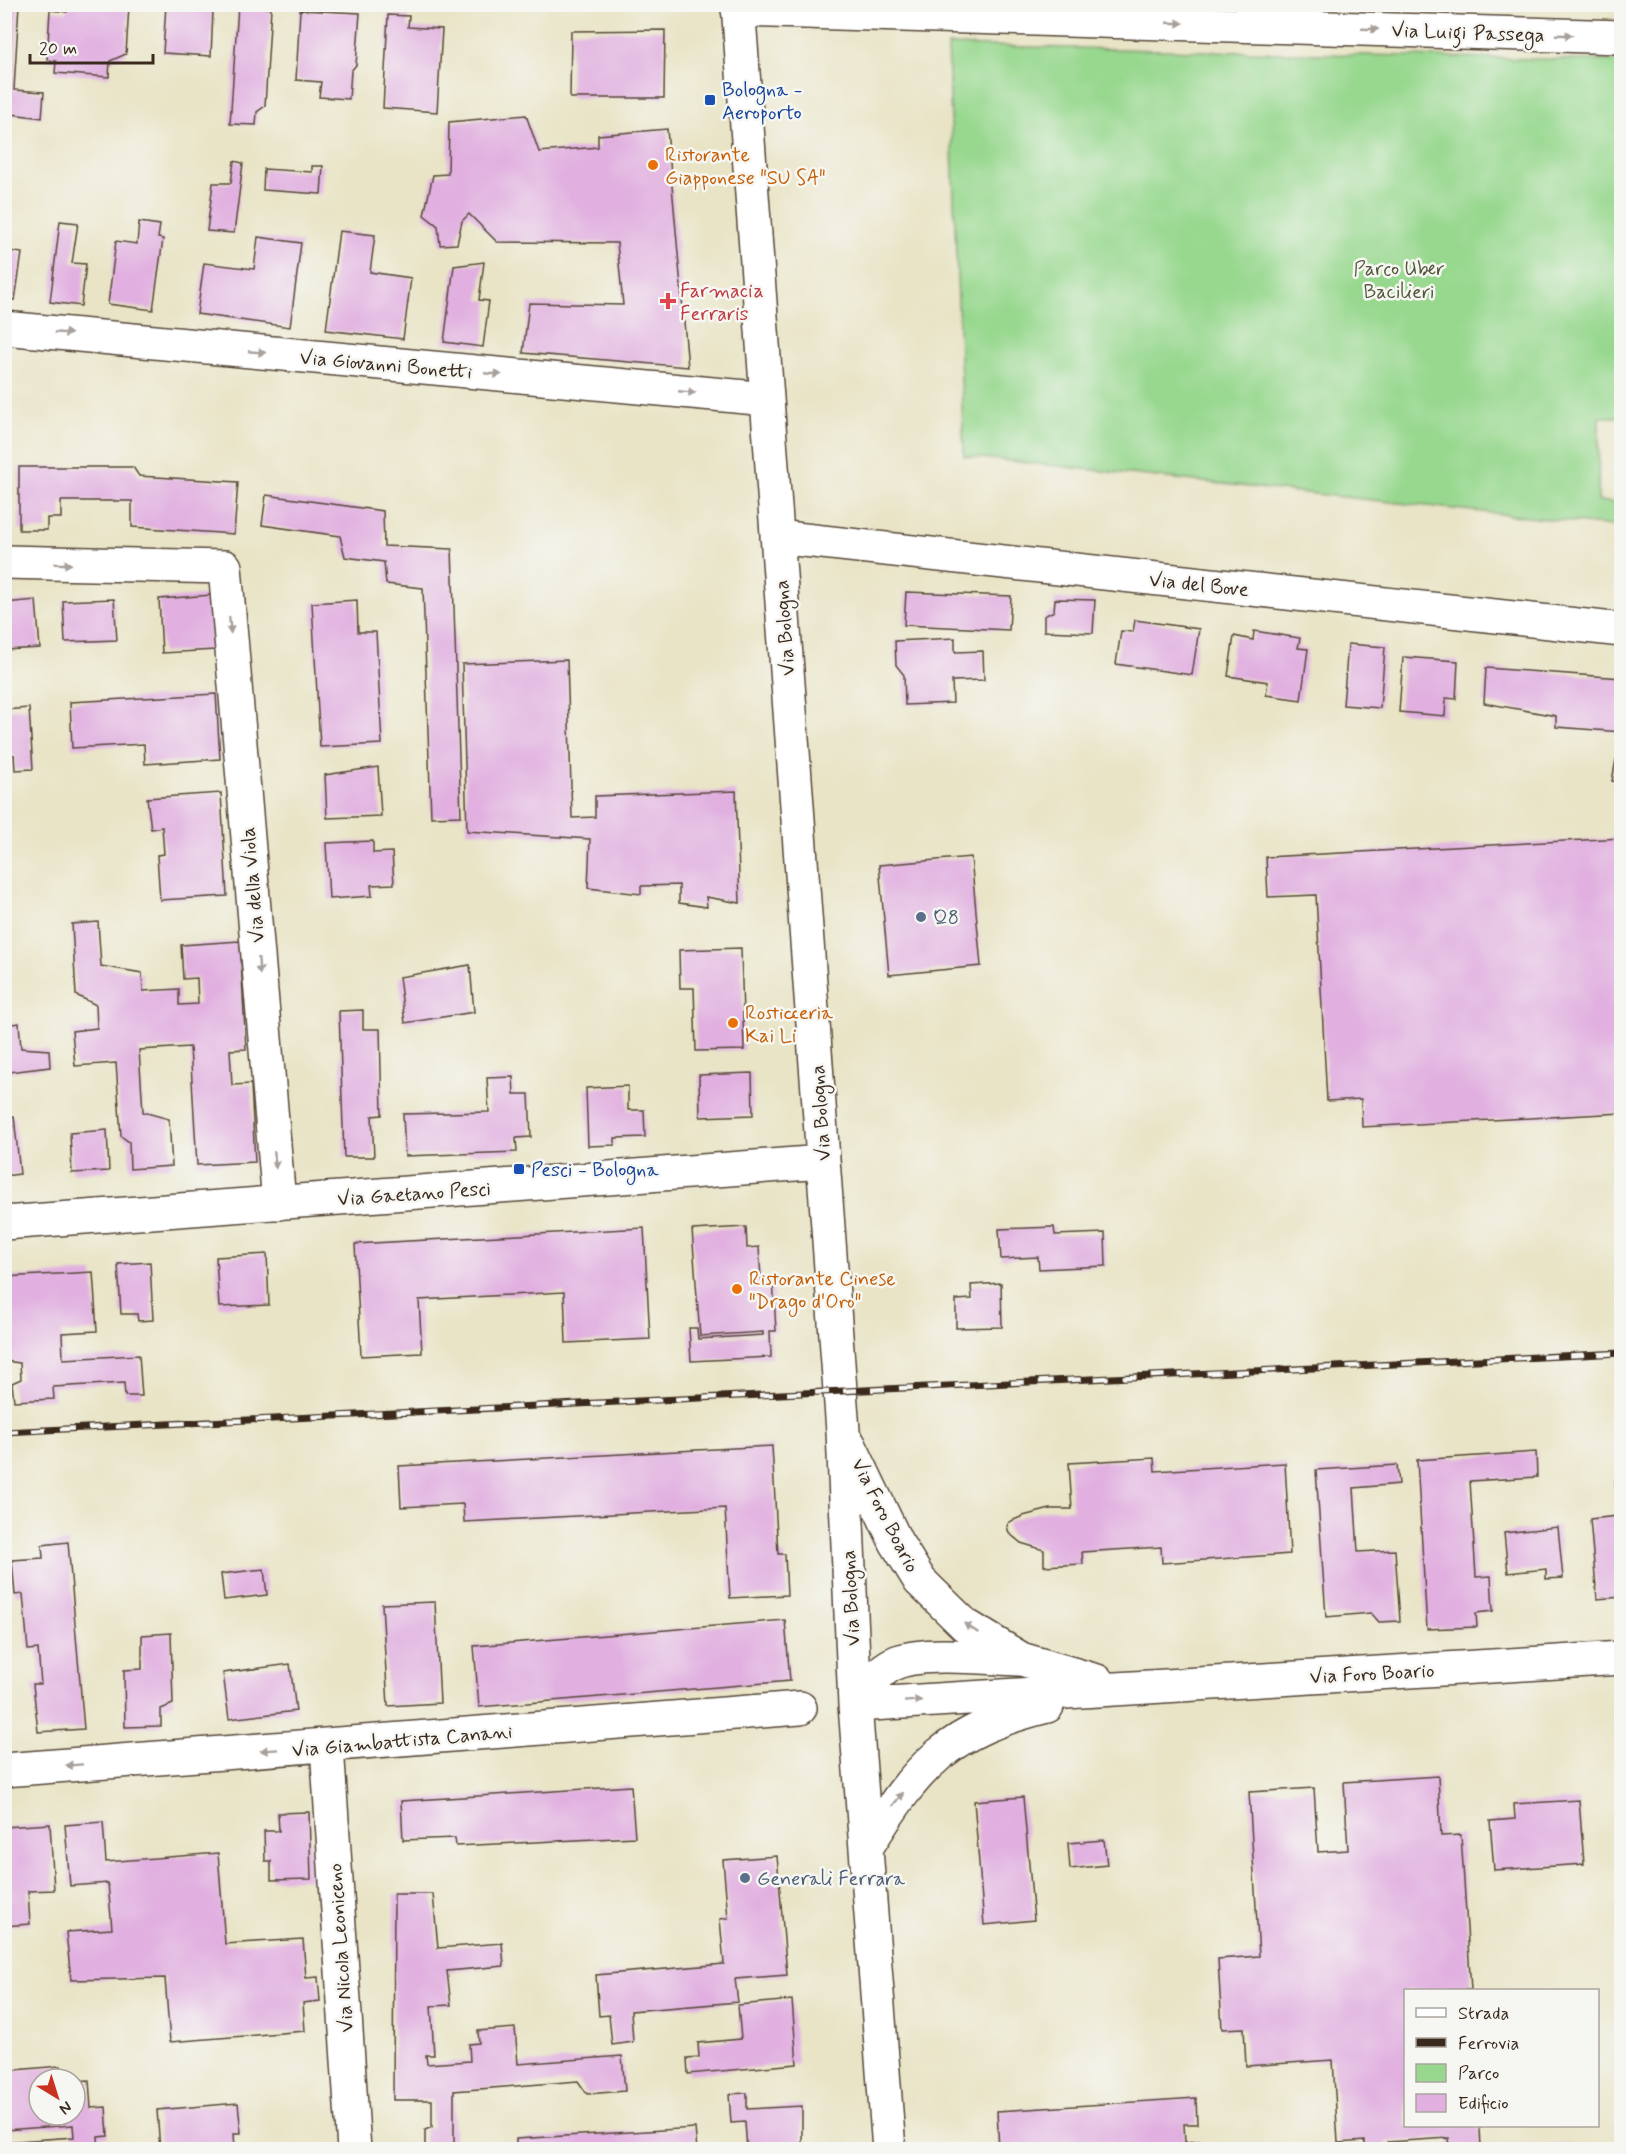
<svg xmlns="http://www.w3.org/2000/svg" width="1626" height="2154" font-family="Mynerve,sans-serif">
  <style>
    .green { fill: #97d88e; stroke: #698156; stroke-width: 1.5 }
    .building { fill: #e1b0e0 }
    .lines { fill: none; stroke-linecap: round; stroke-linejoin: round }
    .minor-casing { stroke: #554637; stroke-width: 36 }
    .minor { stroke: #fff; stroke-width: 33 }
    .rail-casing { stroke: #3b2a1e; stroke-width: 7 }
    .rail { stroke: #f6f6f2; stroke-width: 4.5; stroke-dasharray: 14; stroke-linecap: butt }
    .oneway { fill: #a79f9a }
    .transit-dot { fill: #1a4fb4; stroke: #f6f6f2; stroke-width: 2 }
    .food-dot { fill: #e8710a; stroke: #f6f6f2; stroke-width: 2 }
    .health-dot { fill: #e0444e; stroke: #f6f6f2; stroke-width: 2 }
    .service-dot { fill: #5c6f8a; stroke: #f6f6f2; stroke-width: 2 }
    .labels { text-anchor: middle; stroke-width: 5; stroke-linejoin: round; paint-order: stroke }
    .street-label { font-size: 20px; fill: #3b2a1e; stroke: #f6f6f2 }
    .transit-label { font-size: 20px; fill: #164399; stroke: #f6f6f2; text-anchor: start }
    .food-label { font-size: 20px; fill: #c56008; stroke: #f6f6f2; text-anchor: start }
    .park-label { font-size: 20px; fill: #52563a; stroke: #f6f6f2 }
    .health-label { font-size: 20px; fill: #be3a42; stroke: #f6f6f2; text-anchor: start }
    .service-label { font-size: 20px; fill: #4e5e75; stroke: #f6f6f2; text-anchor: start }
  </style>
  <rect width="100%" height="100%" fill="#f6f6f2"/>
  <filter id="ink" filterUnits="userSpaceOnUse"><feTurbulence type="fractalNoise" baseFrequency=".0167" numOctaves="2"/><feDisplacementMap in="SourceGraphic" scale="12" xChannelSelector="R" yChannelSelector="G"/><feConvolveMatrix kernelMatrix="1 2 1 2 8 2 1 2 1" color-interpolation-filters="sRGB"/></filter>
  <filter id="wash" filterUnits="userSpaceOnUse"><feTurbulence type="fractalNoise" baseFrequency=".008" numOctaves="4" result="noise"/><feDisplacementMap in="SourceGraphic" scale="24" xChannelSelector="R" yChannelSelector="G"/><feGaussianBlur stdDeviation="1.35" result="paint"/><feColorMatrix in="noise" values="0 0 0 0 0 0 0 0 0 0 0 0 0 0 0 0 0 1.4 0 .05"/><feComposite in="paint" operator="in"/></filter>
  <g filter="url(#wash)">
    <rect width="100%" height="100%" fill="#e9e4c6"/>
    <path class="green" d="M948,45L1621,61V417H1599L1598,501L1621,503V527L964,456Z"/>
    <g id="blocks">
      <path class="building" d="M4,4H19L14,90L44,92L42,118L4,113Z
        M67,4L129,6L126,54L110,61L109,77L55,73L56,61L47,60L50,10L67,12Z
        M166,4H195V10L213,11L211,56L163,53Z
        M238,6L271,8L265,106L257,112L256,125L230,124Z
        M300,10L360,13L356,65L351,71L349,99L319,97L321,82L296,80Z
        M388,15L409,16L408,27L442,29L437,112L383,108Z
        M665,30L664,98H570L571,31Z
        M526,115L539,152L598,147V135L667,129L688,367L523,353L529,303L623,305L617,243L497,242L469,214L462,221L457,244L440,245L438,226L424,215L433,175L448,174L449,122Z
        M234,161L243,163L234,233L207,231L213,183H231Z
        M312,166H323L321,194L263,190L264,169L312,172Z
        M60,221L78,223L72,263L86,264L81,306L50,302Z
        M139,222L160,225L158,238L163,239L153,310L108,304L116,241L137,244Z
        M339,231L375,235L370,272L411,278L403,339L326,330Z
        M258,237L301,243L290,327L197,314L204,263L254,269Z
        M4,250L22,253L15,300L4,298Z
        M484,262L479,300L489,301L483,347L444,342L454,266Z
        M19,467H133L139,476L238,482L234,534L132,527V501H61V518H47V530H19Z
        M266,495L383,511L384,546L452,549L461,816L431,817L423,588L386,584L384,562L345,557L340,536L262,525Z
        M906,592L1011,596L1009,630L904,625Z
        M212,595L215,650L162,653L159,599Z
        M114,599L117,640L65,642L63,601Z
        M1055,599L1095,600L1093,633L1044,631V616L1054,611Z
        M36,600L40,648L4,650V603Z
        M357,600L358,632H376L382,744L320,747L312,603Z
        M1135,620L1199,629L1192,675L1116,664L1121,631L1133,632Z
        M1254,631L1300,638L1298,648L1308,649L1301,700L1266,695L1268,682L1228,676L1234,636L1253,640Z
        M955,638V652L983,651L984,680L952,681L953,703L905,705L904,675L896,665L895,641Z
        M1348,644L1385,647L1380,708L1343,705Z
        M1403,657L1458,661L1456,699L1446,698L1445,716L1399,712Z
        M567,660L572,818L595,817V796L736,791L740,903L706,897L707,907L679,903V885L641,886V894L588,888L590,839L467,831L462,664Z
        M1486,668L1622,678V732L1556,727V716L1484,703Z
        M216,694L220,759L145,764L144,744L72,748L70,702Z
        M29,708L33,769L15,770L14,755H4V710Z
        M1616,759L1622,760V782L1612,781Z
        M378,767L381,816L327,818L325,775Z
        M221,793L227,896L160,900L157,855L164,854L162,827L151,829L147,798Z
        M1622,838V1113L1362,1127L1361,1099L1327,1101L1316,895L1268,897L1266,857Z
        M373,841V853L392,852L394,884L371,885L372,896L329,899L326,843Z
        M971,857L981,966L889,975L879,865Z
        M98,922L101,966L142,973L143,991L179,989V1005L198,1004L197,978L183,979L181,945L240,941L246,1049L230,1050L232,1085L251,1084L255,1162L197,1165L190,1047L139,1050L143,1112L169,1119L172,1166L130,1169L129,1142L121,1136L116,1063L75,1066L72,1031L97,1028L96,1005L76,995L72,924Z
        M741,948L744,1050L696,1051L694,988H680L679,950Z
        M470,965L474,1012L405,1023L399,977Z
        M363,1010V1029H380L382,1115L372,1116L374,1157H344L339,1011Z
        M19,1023L21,1048L49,1050L50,1067L9,1072L5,1025Z
        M752,1073L753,1115L700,1117L699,1075Z
        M513,1077L514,1094H529L531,1137L516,1138L517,1152L405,1156L403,1114L489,1112L487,1078Z
        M628,1086V1110H644L645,1137L615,1138V1145L588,1146L586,1088Z
        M14,1116L20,1174L4,1176V1117Z
        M107,1130L109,1171L72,1173L70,1133Z
        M746,1227L747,1248L759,1247L761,1279L773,1278L776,1331H770L771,1357L691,1361L689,1328H697L698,1339L763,1335V1332L700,1336L692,1230Z
        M1054,1227L1055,1235L1105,1233L1106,1266L1039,1269L1038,1257L1001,1259L999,1229Z
        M644,1228L650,1339L566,1343L564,1292L419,1300L422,1353L361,1356L355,1244Z
        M267,1254L269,1305L219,1307L216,1257Z
        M150,1262L153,1320L138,1321L137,1314H121L118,1264Z
        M93,1272L97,1331L62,1333L63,1359L139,1355L142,1396H125L124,1383L53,1387L54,1399L14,1401L12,1383L21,1379L20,1363L4,1361V1277Z
        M1001,1283L1002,1327L956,1328V1300L972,1299L971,1285Z
        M772,1446L778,1554H785L787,1595L730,1598L725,1508L464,1522L463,1504L401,1507L399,1466Z
        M1536,1452L1537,1477L1470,1481L1476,1577L1491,1576L1493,1611L1476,1613L1477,1627L1427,1629L1417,1460Z
        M1154,1458L1155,1471L1285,1463L1290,1554L1162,1563L1161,1547L1082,1552L1083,1564L1044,1566V1550L1021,1543L1009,1533L1007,1526L1009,1522L1023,1516L1050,1509H1072L1069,1463Z
        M1397,1465L1399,1484L1354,1488L1358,1552L1395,1550L1400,1621L1379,1622L1371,1613L1326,1617L1316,1470Z
        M1615,1481H1622V1597L1597,1599L1590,1519L1618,1516Z
        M1558,1527L1563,1578L1546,1579V1569L1508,1573L1504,1533Z
        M68,1542L84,1729L38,1732L33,1684H41L38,1649L28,1650L23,1594L15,1595L12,1560L43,1558L42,1545Z
        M264,1569L267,1595L224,1600L221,1574Z
        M435,1602L440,1703L388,1706L382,1604Z
        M785,1620L790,1681L479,1707L474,1646Z
        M171,1633L173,1704L161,1709V1726L125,1727L124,1670L142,1669V1635Z
        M290,1664L296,1711L229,1719L223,1673Z
        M1438,1776L1441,1836L1461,1835L1471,1990H1406V2126H1480L1481,2150H1450L1449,2138L1387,2142V2150H1365V2141L1338,2143L1333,2060L1246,2066L1244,2028L1222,2029L1218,1959L1259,1956L1249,1792L1314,1788L1318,1852L1348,1850L1344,1782Z
        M631,1786L635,1837L456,1846L455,1838L403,1840L401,1801Z
        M1023,1797L1034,1920L984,1925L974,1801Z
        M1579,1800L1584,1864L1494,1870L1490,1821L1515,1819L1514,1804Z
        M309,1812L311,1879L271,1880V1861H265L264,1831H279L278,1813Z
        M103,1822L106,1862L218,1853L225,1944L303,1939L306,1978L318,1977L320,2001L303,2003L305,2031L170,2042L165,1978L71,1980L66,1932L112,1929L108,1883L70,1886L65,1825Z
        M50,1824L54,1890L28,1891L30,1924L4,1926V1827Z
        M1104,1840L1107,1865L1070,1869L1068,1843Z
        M777,1856L787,1975L735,1979L738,2002L631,2011L633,2042L612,2045L609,2015L599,2016L596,1975L724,1964L720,1919L728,1918L723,1860Z
        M394,1894H433L438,1948L502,1943L504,1966L447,1971L451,2005L431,2006L434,2055H426L427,2064L470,2061L469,2044L479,2043L478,2031L515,2028L518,2064L622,2056L625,2091L587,2094L578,2081L454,2091V2150H425V2130L432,2127V2100H393Z
        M792,2000L797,2064L688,2074L687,2058L699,2057L698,2043L741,2039L738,2005Z
        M60,2066L61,2079H39V2115H75V2081L89,2080L91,2108L106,2107L108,2136L98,2137L99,2149L4,2150V2142L74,2137L73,2125L5,2130L4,2081L15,2070Z
        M747,2093V2109L802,2106V2150H747L745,2122L731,2123L729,2094Z
        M1196,2098L1197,2124H1184L1185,2142L1199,2141V2150H999L997,2111Z
        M238,2103L241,2133H234L235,2150H160L157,2110Z
        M695,2128L697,2150H516V2139Z
        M1571,2144V2150H1502V2148Z"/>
    </g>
  </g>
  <g filter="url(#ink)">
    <use href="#blocks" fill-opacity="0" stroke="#554637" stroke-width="1.5"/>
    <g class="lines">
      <g class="minor-casing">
        <path id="minor" d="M738,4L843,1431L855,1705L889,2150
          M738,10L1622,37
          M4,328L767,399
          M777,537L1622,630
          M4,562L225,567L279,1203
          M4,1223L823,1162
          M849,1444L896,1542L920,1581L965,1625L1021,1659L1097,1681
          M855,1705L1622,1658
          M855,1705C866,1688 878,1670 897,1662C926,1651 987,1658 1019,1659
          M327,1746L354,2150
          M4,1770L800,1708
          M866,1848C919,1763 947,1731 1047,1706"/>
      </g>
      <use href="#minor" class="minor"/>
      <g class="rail-casing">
        <path id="rail" d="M4,1432L1622,1353"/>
      </g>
      <use href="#rail" class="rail"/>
    </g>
    <defs><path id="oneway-solid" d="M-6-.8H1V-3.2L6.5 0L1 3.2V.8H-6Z" transform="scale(1.5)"/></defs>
    <g class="oneway">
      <use href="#oneway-solid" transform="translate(1175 23) rotate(2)"/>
      <use href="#oneway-solid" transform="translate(1370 29) rotate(2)"/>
      <use href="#oneway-solid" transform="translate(1564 35) rotate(2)"/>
      <use href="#oneway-solid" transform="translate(63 333) rotate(5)"/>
      <use href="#oneway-solid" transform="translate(257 352) rotate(5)"/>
      <use href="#oneway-solid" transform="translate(493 374) rotate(5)"/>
      <use href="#oneway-solid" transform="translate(687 392) rotate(5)"/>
      <use href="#oneway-solid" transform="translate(63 564) rotate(1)"/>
      <use href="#oneway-solid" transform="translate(230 625) rotate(85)"/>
      <use href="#oneway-solid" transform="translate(259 966) rotate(85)"/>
      <use href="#oneway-solid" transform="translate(275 1160) rotate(85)"/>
      <use href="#oneway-solid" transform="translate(971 1628) rotate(-146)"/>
      <use href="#oneway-solid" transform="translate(913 1701) rotate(-4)"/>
      <use href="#oneway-solid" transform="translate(269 1750) rotate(176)"/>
      <use href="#oneway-solid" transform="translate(74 1765) rotate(176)"/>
      <use href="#oneway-solid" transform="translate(898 1799) rotate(-51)"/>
    </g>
  </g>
  <g class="transit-dot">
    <rect x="704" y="94" width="12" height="12" rx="3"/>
    <rect x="513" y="1163" width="12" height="12" rx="3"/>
  </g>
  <g class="food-dot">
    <circle cx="653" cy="165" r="6"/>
    <circle cx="733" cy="1023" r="6"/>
    <circle cx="737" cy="1289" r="6"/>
  </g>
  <path class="health-dot" d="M665 292h6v6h6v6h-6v6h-6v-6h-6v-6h6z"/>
  <g class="service-dot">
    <circle cx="921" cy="917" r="6"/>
    <circle cx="745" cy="1878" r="6"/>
  </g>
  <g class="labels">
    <g class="street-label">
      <text transform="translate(1468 32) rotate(2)" y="7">Via Luigi Passega</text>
      <text transform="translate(386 364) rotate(5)" y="7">Via Giovanni Bonetti</text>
      <text transform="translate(1199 584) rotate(6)" y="7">Via del Bove</text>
      <text transform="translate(784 628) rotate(-94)" y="7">Via Bologna</text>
      <text transform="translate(252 885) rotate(-95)" y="7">Via della Viola</text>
      <text transform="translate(820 1113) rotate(-94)" y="7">Via Bologna</text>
      <text transform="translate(414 1193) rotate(-4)" y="7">Via Gaetano Pesci</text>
      <text transform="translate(886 1515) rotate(63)" y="7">Via Foro Boario</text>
      <text transform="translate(850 1598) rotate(-93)" y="7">Via Bologna</text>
      <text transform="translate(1372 1673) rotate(-3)" y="7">Via Foro Boario</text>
      <text transform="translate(402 1740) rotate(-5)" y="7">Via Giambattista Canani</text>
      <text transform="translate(340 1948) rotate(-94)" y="7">Via Nicola Leoniceno</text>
    </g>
    <g class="transit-label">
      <text x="722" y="96">Bologna -<tspan x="722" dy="23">Aeroporto</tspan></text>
      <text x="531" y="1176">Pesci - Bologna</text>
    </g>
    <g class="food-label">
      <text x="665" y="161">Ristorante<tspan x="665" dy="23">Giapponese "SU SA"</tspan></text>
      <text x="745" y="1019">Rosticceria<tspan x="745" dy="23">Kai Li</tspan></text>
      <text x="749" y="1285">Ristorante Cinese<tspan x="749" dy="23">"Drago d'Oro"</tspan></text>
    </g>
    <g class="park-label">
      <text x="1399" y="275">Parco Uber<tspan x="1399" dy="23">Bacilieri</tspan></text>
    </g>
    <g class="health-label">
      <text x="680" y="297">Farmacia<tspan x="680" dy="23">Ferraris</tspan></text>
    </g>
    <g class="service-label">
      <text x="933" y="924">Q8</text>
      <text x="757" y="1885">Generali Ferrara</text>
    </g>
  </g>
  <rect width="1626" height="2154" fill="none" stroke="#f6f6f2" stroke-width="24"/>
  <rect x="1404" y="1989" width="195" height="138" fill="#f6f6f2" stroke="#aba49d" stroke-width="1.5"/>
  <rect x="1416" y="2008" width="30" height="9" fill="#ffffff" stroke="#aba49d" stroke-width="1.5"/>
  <text x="1458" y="2019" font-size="18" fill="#3b2a1e">Strada</text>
  <rect x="1416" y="2038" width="30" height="9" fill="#3b2a1e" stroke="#aba49d" stroke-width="1.5"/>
  <text x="1458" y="2049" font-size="18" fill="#3b2a1e">Ferrovia</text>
  <rect x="1416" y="2064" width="30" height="18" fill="#97d88e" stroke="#aba49d" stroke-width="1.5"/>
  <text x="1458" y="2079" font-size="18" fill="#3b2a1e">Parco</text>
  <rect x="1416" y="2094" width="30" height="18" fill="#e1b0e0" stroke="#aba49d" stroke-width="1.5"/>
  <text x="1458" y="2109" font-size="18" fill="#3b2a1e">Edificio</text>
  <g transform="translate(57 2097) rotate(142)"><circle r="28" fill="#f6f6f2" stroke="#aba49d" stroke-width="1.5"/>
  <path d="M0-4.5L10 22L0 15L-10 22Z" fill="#c8321e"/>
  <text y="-9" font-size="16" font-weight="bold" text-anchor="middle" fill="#3b2a1e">N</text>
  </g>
  <path d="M30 54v9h123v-9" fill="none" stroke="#3b2a1e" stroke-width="3"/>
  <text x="39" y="54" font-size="18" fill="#3b2a1e" stroke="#f6f6f2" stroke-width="4.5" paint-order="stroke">20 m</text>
</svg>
